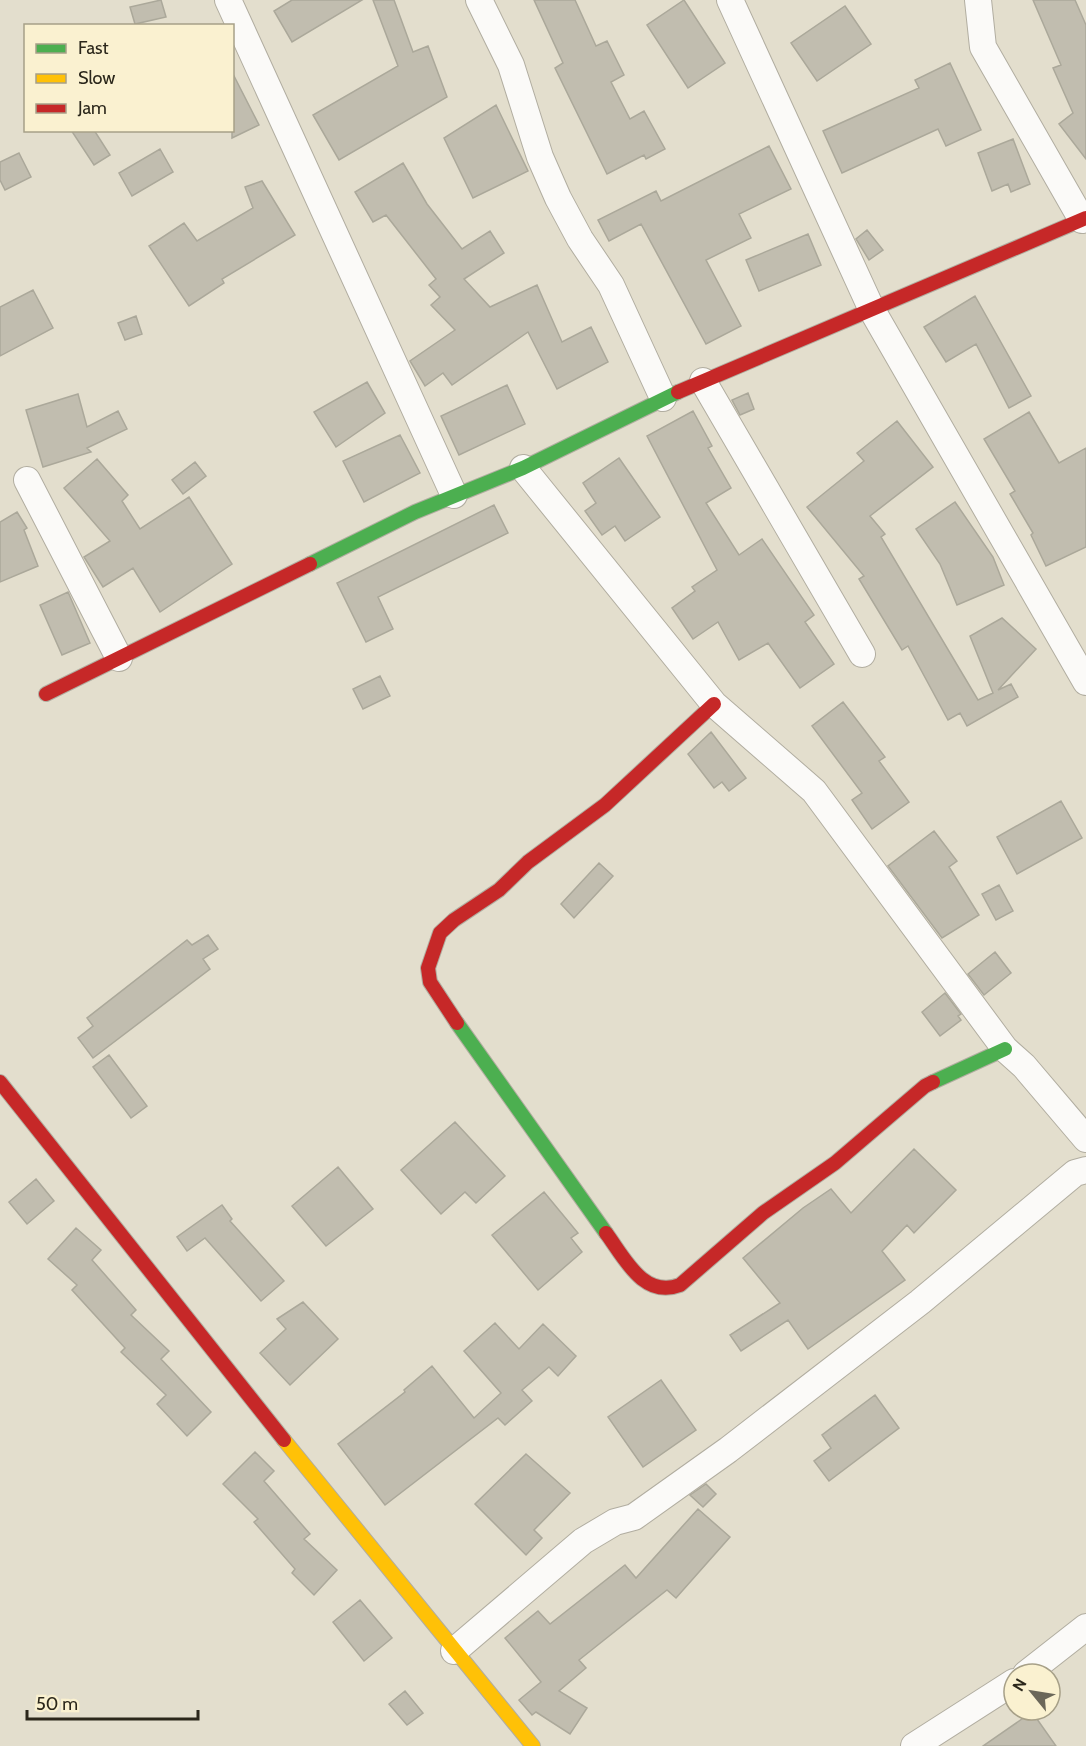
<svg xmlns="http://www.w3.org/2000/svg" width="1086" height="1746" font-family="Cabin,sans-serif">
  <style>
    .building { fill: #c1bdaf; stroke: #aba89a; stroke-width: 1.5 }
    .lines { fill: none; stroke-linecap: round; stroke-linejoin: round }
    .street-casing { stroke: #b1ada0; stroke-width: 28 }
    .fast-casing { stroke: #b1ada0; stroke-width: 16 }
    .slow-casing { stroke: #b1ada0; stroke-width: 16 }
    .jam-casing { stroke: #b1ada0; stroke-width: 16 }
    .street { stroke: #fbfaf8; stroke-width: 26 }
    .fast { stroke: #4caf50; stroke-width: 14 }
    .slow { stroke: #ffc107; stroke-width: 14 }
    .jam { stroke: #c62828; stroke-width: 14 }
  </style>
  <rect width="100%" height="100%" fill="#e3decd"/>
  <path class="building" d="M161,0L166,17L135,24L130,7Z
    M292,0H362L292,42L274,11Z
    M373,0H394L413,52L428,46L447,97L339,160L313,115L398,66Z
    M534,0H575L596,46L607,41L624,75L611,82L630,119L644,111L665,149L646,159L644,155L607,174L555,68L563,63Z
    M684,0L725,63L688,88L647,25Z
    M1033,0H1075L1086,25V159L1059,124L1073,113L1053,68L1061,65Z
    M845,6L871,44L817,81L791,43Z
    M950,63L981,130L946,146L938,129L842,173L823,131L919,88L915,80Z
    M232,72L259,125L232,138Z
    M496,105L528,171L473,198L444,138Z
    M71,130H94L110,155L94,165Z
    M1013,139L1030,184L1011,192L1008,184L992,191L978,153Z
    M769,146L791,189L739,214L751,238L706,260L741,326L706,344L641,224L609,241L598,220L656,191L661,201Z
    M160,149L173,172L132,196L119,173Z
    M19,153L31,177L5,190L0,180V162Z
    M403,163L427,204L462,249L490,231L504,253L464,279L490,307L537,285L562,342L591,327L608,362L557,389L528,332L452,385L443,373L425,386L410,361L455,330L431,305L440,297L429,285L436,279L386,215L373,222L355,192Z
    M262,181L295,235L222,279L224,283L189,306L149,246L184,223L197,241L253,208L245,187Z
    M867,230L883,250L869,260L856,239Z
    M808,234L821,265L759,291L746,260Z
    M33,290L53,328L0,356V307Z
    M975,296L1031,396L1009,408L976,344L946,362L924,327Z
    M136,316L142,334L125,340L118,323Z
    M367,382L385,413L336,447L314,412Z
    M507,385L525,424L459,455L441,416Z
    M748,393L754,409L740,415L732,400Z
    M78,394L87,427L118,411L127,429L87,448L91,452L43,467L26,410Z
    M693,411L712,446L708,448L731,488L706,503L739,555L762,539L814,615L805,622L834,664L800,688L768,643L739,660L718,622L693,639L672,608L695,591L692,587L717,570L647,436Z
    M1029,412L1059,463L1086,448V547L1046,566L1031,535L1033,533L1010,494L1015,491L984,439Z
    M897,421L933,467L870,516L885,534L881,537L978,700L993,693L970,636L1002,618L1036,649L998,690L1011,684L1018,697L967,726L960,713L948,720L908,646L902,650L859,579L864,576L807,507L864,461L857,453Z
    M400,435L420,473L364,502L343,461Z
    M619,458L660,517L625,541L615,526L602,535L585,511L596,503L583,483Z
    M97,459L128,495L122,501L140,529L189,497L232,564L160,612L133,568L103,587L84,557L110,541L64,488Z
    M195,462L206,476L183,494L172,480Z
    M955,502L993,557L1004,585L957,605L940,564L916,529Z
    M494,505L508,533L378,597L393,629L366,642L337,583Z
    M17,512L27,528L24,530L38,566L0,582V522Z
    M68,592L90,643L62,655L40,605Z
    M380,676L390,696L363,709L353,689Z
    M843,702L885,757L879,761L909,802L872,829L852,800L862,793L812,726Z
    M711,732L746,778L729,791L722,782L714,788L688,754Z
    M1061,801L1082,838L1017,874L997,837Z
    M934,831L957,861L949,867L979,915L942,938L888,866Z
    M599,863L613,876L574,918L561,904Z
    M999,885L1013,911L996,920L982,894Z
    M208,935L218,949L203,959L210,969L93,1058L78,1038L93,1026L87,1018L187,940L192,945Z
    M995,952L1011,973L984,995L968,974Z
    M945,993L961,1014L958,1016L961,1020L940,1036L922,1012Z
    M109,1055L147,1106L131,1118L93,1067Z
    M455,1122L505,1176L476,1203L465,1192L441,1214L401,1170Z
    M914,1149L956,1190L914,1233L907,1225L882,1251L905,1280L808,1349L788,1320L741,1351L730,1335L780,1303L743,1258L803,1208L831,1189L851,1213Z
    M338,1167L373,1209L326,1246L292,1206Z
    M36,1179L54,1201L27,1224L9,1202Z
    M544,1192L578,1233L571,1238L582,1252L538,1290L492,1235Z
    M222,1205L232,1219L230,1221L284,1281L261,1301L205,1238L187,1251L177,1237Z
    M76,1228L101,1250L92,1260L136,1310L131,1315L169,1351L161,1359L211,1412L187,1436L157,1404L166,1395L121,1352L125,1348L72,1290L77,1285L48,1259Z
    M303,1302L338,1339L290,1385L260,1353L286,1329L277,1319Z
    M495,1323L519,1349L543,1324L576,1356L558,1376L549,1367L522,1390L532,1401L505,1425L498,1418L385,1505L338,1444L405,1392L404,1390L432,1366L474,1418L501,1393L464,1351Z
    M661,1380L696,1430L643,1467L608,1417Z
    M875,1395L899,1428L829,1481L814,1461L831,1448L822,1435Z
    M255,1452L274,1471L264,1481L310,1534L304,1539L337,1570L314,1595L292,1573L295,1569L254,1522L258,1519L223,1484Z
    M526,1454L570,1493L534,1530L542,1538L526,1555L475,1504Z
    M706,1484L716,1494L703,1507L690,1495Z
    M698,1509L730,1537L676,1598L667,1590L579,1660L586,1668L559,1691L587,1708L570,1734L536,1712L532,1715L519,1700L541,1682L505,1638L538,1611L550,1624L625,1565L636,1578Z
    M360,1600L392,1638L364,1661L333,1622Z
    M405,1691L423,1713L407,1725L389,1704Z
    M1032,1712L1056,1746H983Z"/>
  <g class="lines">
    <g class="street-casing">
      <path id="street" d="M228,0L454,495
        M479,0L511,65L540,157L558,198L580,239L611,285L663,398
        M730,0L872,310L1086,682
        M978,0L983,47L1082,220
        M703,381L862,654
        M523,468L714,704L814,791L1005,1049L1024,1066L1086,1139
        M27,480L119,658
        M454,1651L583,1541L615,1522L634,1517L728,1450L920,1302L1075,1173L1086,1170
        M1026,1674L1086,1627
        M914,1746L1014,1682"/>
    </g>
    <g class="fast-casing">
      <path id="fast" d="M310,564L415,512L523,468L678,392
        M457,1023L606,1233
        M933,1082L1005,1049"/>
    </g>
    <g class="slow-casing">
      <path id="slow" d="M284,1440L533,1746"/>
    </g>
    <g class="jam-casing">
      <path id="jam" d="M678,392L1086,218
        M46,694L310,564
        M457,1023L430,982L428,968L440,933L454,920L499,890L528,862L605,805L714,704
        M0,1082L284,1440
        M606,1233C624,1257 643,1299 680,1285L763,1213L835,1163L925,1086L933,1082"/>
    </g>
    <use href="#street" class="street"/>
    <use href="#fast" class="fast"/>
    <use href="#slow" class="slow"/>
    <use href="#jam" class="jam"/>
  </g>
  <rect x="24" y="24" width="210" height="108" fill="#faf1d0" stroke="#a7a088" stroke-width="1.5"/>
  <rect x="36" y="44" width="30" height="9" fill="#4caf50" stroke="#a7a088" stroke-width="1.5"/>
  <text x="78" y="54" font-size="18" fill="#2b271b">Fast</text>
  <rect x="36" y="74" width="30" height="9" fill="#ffc107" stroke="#a7a088" stroke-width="1.5"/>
  <text x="78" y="84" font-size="18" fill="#2b271b">Slow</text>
  <rect x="36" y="104" width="30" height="9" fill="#c62828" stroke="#a7a088" stroke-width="1.5"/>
  <text x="78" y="114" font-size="18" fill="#2b271b">Jam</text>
  <g transform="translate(1032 1692) rotate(300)"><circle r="28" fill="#faf1d0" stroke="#a7a088" stroke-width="1.5"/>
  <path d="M0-4.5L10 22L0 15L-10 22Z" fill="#6b6759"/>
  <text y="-9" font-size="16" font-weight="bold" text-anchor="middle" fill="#2b271b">N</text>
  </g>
  <path d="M27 1710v9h171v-9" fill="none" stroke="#2b271b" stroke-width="3"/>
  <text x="36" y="1710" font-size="18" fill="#2b271b" stroke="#faf1d0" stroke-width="4.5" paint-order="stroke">50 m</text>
</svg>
